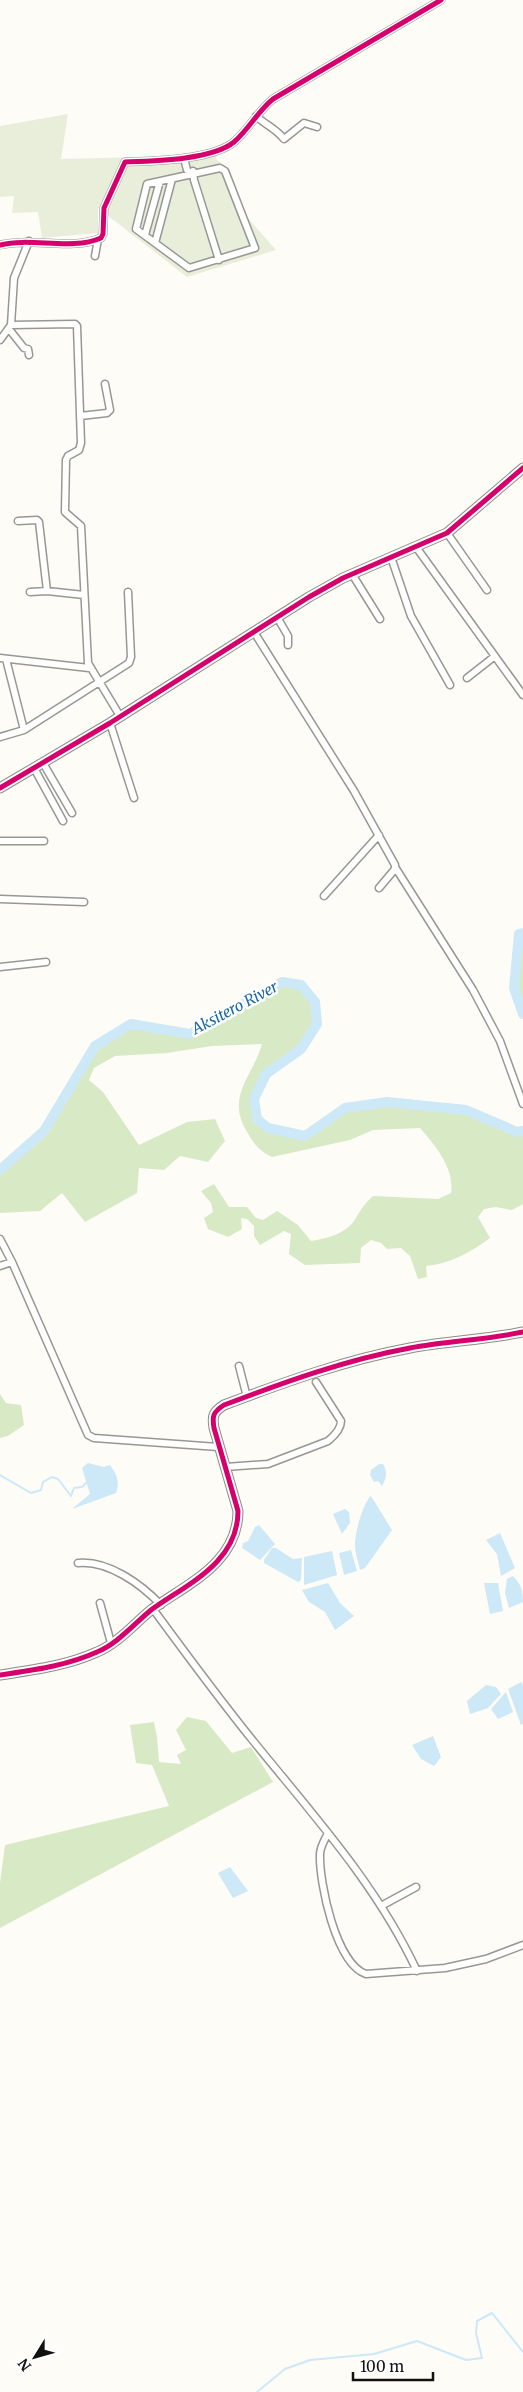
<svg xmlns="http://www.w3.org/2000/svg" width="523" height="2392" font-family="Merriweather,serif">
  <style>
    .forest { fill: #d8eac5 }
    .cemetery { fill: #e9eedb }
    .water { fill: #cde8f7 }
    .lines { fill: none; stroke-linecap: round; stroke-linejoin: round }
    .stream { stroke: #cde8f7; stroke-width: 2 }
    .river { stroke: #cde8f7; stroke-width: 10 }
    .street-casing { stroke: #979795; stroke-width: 9 }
    .secondary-casing { stroke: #8e8d8b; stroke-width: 11 }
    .street { stroke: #fffffe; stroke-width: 6 }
    .secondary { stroke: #f6f4eb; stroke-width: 9 }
    .cycleway-casing { stroke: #fff; stroke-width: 8 }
    .cycleway { stroke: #d6006c; stroke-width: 5 }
    .labels { text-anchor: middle; stroke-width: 5; stroke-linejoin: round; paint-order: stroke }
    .water-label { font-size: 15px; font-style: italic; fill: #1768a6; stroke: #fff }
  </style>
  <rect width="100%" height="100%" fill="#fdfcf7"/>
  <path class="forest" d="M523,933V1014L514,988L519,934Z
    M282,982L301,985L315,1002L317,1024L301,1049L266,1074L254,1099L257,1119L268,1128L305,1136L345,1108L387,1102L466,1110L517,1132L523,1131V1204L512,1210L496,1207L484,1209L478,1217L490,1238C471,1252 450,1264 426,1266L427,1277L418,1279L410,1256L401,1248L387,1249L381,1243L371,1240L361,1248L360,1263L305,1265L289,1254L291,1234L284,1231L260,1245L254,1236V1226L247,1219L241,1218L242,1229L228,1237L208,1229L204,1218L213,1212L211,1203L201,1191L214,1184L229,1207H247L256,1218L263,1220L277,1211L298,1225L311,1241C325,1239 345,1234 354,1221C360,1211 364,1204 373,1196L438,1199L451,1193C455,1169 435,1145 420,1128L373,1130L350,1140L272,1157C258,1150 253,1143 246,1130C226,1096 253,1076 262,1044L212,1046L167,1053L115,1056L94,1068L89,1080L103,1092L139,1145L187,1122L215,1119L225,1141L208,1162L180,1156L164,1170L139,1168L137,1193L85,1222L62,1193L40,1211L0,1213V1174L46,1134L82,1074L95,1046L131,1024L190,1034Z
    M0,1394L6,1403L21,1405L24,1425L8,1436L0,1438Z
    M187,1717L206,1721L232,1753L251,1747L273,1782L0,1928V1883L5,1845L169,1806L152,1765L136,1763L130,1725L154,1722L157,1737L159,1762L181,1764L177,1755L186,1750L176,1730Z"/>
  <path class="cemetery" d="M68,114L61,159L179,156L203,150L205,157L215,154L217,160L228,169L240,209L276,250L187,277L98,208V233L42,238L38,212L12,213L14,196L0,197V126Z"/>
  <path class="water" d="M88,1463L104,1467L110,1465C117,1475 120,1481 116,1493L72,1509L90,1494L82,1468Z
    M379,1464H383C388,1472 386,1479 382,1486L378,1481L374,1482L370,1475L371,1470Z
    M371,1496L392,1530L365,1568L360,1570C359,1563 355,1554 355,1546C354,1536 363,1502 371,1496Z
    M345,1509L349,1512L350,1523L342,1534L333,1514Z
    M259,1525L275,1544L260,1560L242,1548L243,1543L248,1541L255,1527Z
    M500,1533L515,1568L501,1576L497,1554L486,1540Z
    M272,1548H276L293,1559L302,1558L301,1580L298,1582L264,1563V1560Z
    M351,1550L357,1571L344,1575L339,1553Z
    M332,1551L337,1575L304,1585V1557Z
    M513,1576C521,1584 523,1591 523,1602L509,1608L505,1593L507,1579Z
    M328,1583L340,1603L354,1616L335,1630L325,1612L309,1602L302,1590Z
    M484,1583H498L503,1611L490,1614Z
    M521,1682L523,1685V1724L521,1725L508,1689Z
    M486,1685L496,1687L501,1694L488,1708L470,1714L467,1701Z
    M506,1692L513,1712L498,1719L491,1709Z
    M433,1736L441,1757L434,1766L421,1759L412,1745Z
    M230,1867L248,1891L233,1898L218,1873Z"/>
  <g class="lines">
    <path class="stream" d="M0,1475L31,1493L41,1490L43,1482L52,1477L58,1479L71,1496L74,1488L82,1487L88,1481
      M257,2392L285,2369L310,2360L374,2354L417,2341L466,2360L482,2358L476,2333L477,2321L492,2313L523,2352"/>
    <path class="river" d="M523,933L519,934L514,988L523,1014
      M0,1170L44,1131L95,1046L131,1024L190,1034L282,982L301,985L315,1002L317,1024L301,1049L266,1074L254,1099L257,1119L268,1128L305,1136L345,1108L387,1102L466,1110L517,1132L523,1131"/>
    <g class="street-casing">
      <path id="street" d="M256,116C267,126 275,128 284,139L304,123L317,127
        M184,158L187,170
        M220,168L225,171L255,248L189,268L136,229L147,184Z
        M193,171L194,180L219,260
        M145,235L160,181
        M155,243L172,179
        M0,245C32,237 71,251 101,238L103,234L104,208L125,162C153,161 212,160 234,142C249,129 258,111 273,99L441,0
        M95,256L98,239
        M11,325L75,324L77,326L81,443L79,450L68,456L66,460L65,512L81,526L88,663L120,716
        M9,329L24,348L28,349L29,355
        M0,340L11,325L14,278L29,241
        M80,416L107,413L110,410L105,384
        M18,521L37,520L39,522L47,591L30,592
        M447,533L487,590
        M416,547L523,695
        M391,557L411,616L450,685
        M352,574L380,619
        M47,591L84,595
        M277,617L288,636V645
        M254,632L354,791L395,865V869L379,888
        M0,658L89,668
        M6,659L24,730
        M467,678L495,656
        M110,723L134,798
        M0,737L24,730L129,663L131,657L128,592
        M43,763L72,813
        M34,768L63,821
        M0,841H44
        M395,867L473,990L500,1041L523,1104
        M324,896L379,835
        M0,899L84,902
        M0,967L46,962
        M0,1239L12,1262
        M0,1266L12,1262L88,1435L94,1438L218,1447
        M239,1366L247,1397
        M226,1467L268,1464L328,1441C334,1436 341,1429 341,1421L316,1382
        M78,1563C108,1560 141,1584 161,1605
        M100,1603L111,1643
        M153,1609C186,1654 219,1699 254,1742C313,1815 377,1885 417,1971
        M328,1833C325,1839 320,1847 320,1854C319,1883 336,1964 366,1974L445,1968L486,1959L523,1945
        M381,1906L416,1887"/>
    </g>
    <g class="secondary-casing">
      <path id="secondary" d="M0,788L110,723L309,597L343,578L447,533L523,468
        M0,1675C33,1670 66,1666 97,1652C117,1644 134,1624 151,1610C187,1584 238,1563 238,1511L214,1428C212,1416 213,1412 224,1405C285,1382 345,1360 410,1348C447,1341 485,1340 523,1332"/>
    </g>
    <use href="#street" class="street"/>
    <use href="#secondary" class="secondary"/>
    <g class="cycleway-casing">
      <path id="cycleway" d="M0,245C32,237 71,251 101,238L103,234L104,208L125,162C153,161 212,160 234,142C249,129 258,111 273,99L441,0
        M0,788L110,723L309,597L343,578L447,533L523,468
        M0,1675C33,1670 66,1666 97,1652C117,1644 134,1624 151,1610C187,1584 238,1563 238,1511L214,1428C212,1416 213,1412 224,1405C285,1382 345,1360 410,1348C447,1341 485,1340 523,1332"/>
    </g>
    <use href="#cycleway" class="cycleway"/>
  </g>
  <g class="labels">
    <g class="water-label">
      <text transform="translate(235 1008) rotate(-28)" y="5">Aksitero River</text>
    </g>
  </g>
  <g transform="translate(35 2357) rotate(233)" stroke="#ffffff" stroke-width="4" paint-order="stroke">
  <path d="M0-4L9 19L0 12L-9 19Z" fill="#111111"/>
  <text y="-8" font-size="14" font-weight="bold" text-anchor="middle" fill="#111111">N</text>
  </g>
  <path d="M353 2372v8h80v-8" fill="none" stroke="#111111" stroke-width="2.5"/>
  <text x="360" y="2372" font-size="15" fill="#111111" stroke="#ffffff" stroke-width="4" paint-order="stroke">100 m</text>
</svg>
